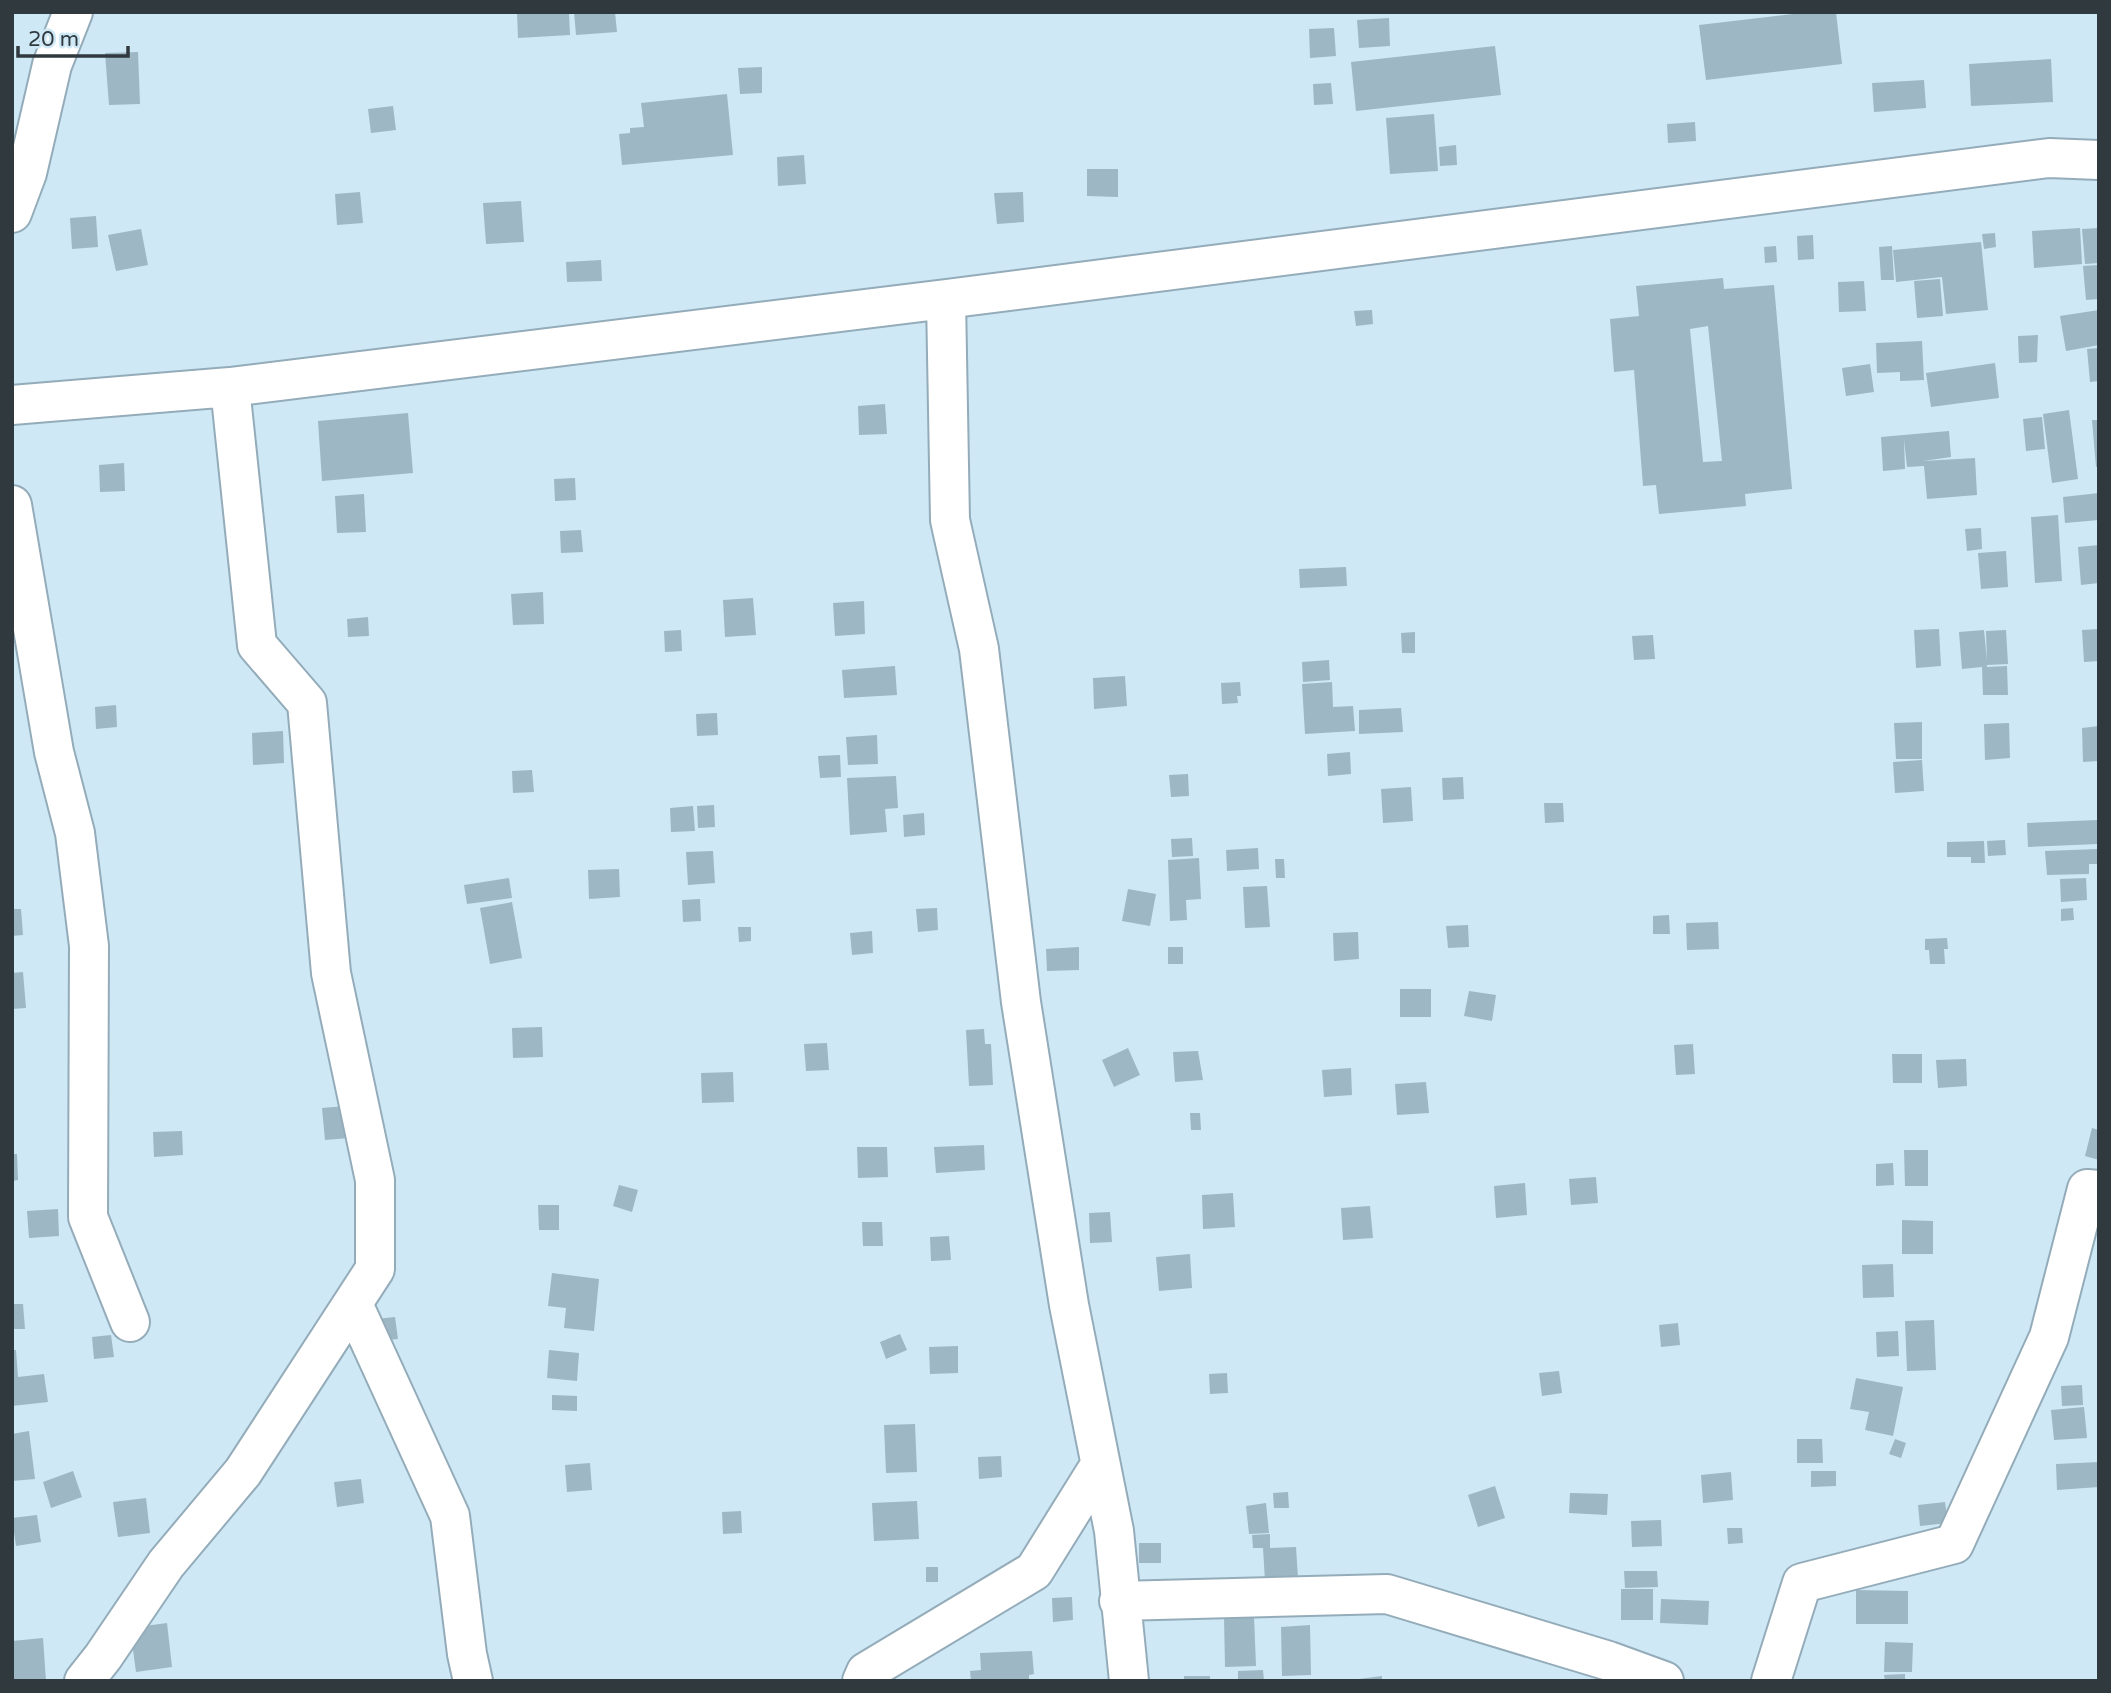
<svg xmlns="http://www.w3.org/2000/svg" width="2111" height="1693" font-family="'Varela Round',sans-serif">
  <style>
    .building { fill: #9eb7c4; fill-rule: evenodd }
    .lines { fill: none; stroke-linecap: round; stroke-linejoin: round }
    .minor-casing { stroke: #94acb9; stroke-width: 42 }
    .minor { stroke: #fff; stroke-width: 38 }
  </style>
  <rect width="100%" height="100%" fill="#cee8f6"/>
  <path class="building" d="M517,12H569L570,35L518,38Z
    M574,12H615L617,32L576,35Z
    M1810,12H1836L1842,64L1706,80L1699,25Z
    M1389,18L1390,46L1359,48L1357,20Z
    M1334,28L1336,56L1310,58L1309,29Z
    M1495,46L1501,95L1356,111L1351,62Z
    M138,52L140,104L109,105L105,53Z
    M2051,59L2053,102L1971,106L1969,64Z
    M762,67V93L740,94L738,68Z
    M1924,80L1926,108L1874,112L1872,83Z
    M1331,83L1333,104L1314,105L1313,84Z
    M727,94L733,155L622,165L619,134L630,133V128L644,127L641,103Z
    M393,106L396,130L371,133L368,109Z
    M1434,114L1438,171L1390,174L1386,118Z
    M1695,122L1696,141L1668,143L1667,124Z
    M1456,145L1457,165L1440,166L1439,147Z
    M804,155L806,184L778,186L777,157Z
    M1087,169H1118V197L1087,196Z
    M360,192L363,223L337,225L335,194Z
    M1023,192L1024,222L997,224L994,193Z
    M521,201L524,242L486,244L483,203Z
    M96,216L98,247L72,249L70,218Z
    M2080,228L2082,264L2034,268L2032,231Z
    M2099,228V263L2085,264L2082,229Z
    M141,229L148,265L116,271L108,235Z
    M1995,233L1996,247L1984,249L1982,234Z
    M1813,235L1814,259L1798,260L1797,236Z
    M1981,242L1988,310L1946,314L1942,277L1896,282L1893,250Z
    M1776,246L1777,262L1765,263L1764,247Z
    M1892,246L1894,280H1881L1879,247Z
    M601,260L602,281L567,282L566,262Z
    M2099,265V299L2086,300L2083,266Z
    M1723,278L1724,289L1774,285L1792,489L1745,494L1746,506L1659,514L1656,485L1643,486L1634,370L1614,372L1610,319L1639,316L1636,286ZM1708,326L1722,461L1703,462L1690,329Z
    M1940,279L1943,316L1917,318L1914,281Z
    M1864,281L1866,311L1839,312L1838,282Z
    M1372,310L1373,324L1356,326L1354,311Z
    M2099,310V345L2066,351L2060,316Z
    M2038,335L2037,362L2019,363L2018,336Z
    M1922,341L1924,380L1900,381V372L1877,373L1876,343Z
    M2099,348V381L2090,382L2087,349Z
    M1995,363L1999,398L1931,407L1926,373Z
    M1870,364L1874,392L1846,396L1842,368Z
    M885,404L887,434L859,435L858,406Z
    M2069,410L2078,479L2052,483L2043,414Z
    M408,413L413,473L322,481L318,421Z
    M2042,417L2045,449L2026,451L2023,419Z
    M2092,420H2099V466L2096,467Z
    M1949,431L1951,457L1923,461L1975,458L1977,495L1927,499L1924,466L1907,467L1904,439L1905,469L1883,471L1881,437Z
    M124,463L125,491L100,492L99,465Z
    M575,478L576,500L555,501L554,479Z
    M2099,493V520L2065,523L2063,497Z
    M364,494L366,532L337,533L335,496Z
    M2058,515L2062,581L2035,583L2031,517Z
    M1981,528L1982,549L1967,551L1965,529Z
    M581,530L583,552L561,553L560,531Z
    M2099,545V583L2081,585L2078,547Z
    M2006,551L2008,587L1981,589L1978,553Z
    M1346,567L1347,586L1300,588L1299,569Z
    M543,592L544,624L513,625L511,594Z
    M753,598L756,635L725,637L723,600Z
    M864,601L865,634L835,636L833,603Z
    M368,617L369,636L348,637L347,619Z
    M1939,629L1941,666L1916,668L1914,630Z
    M2099,629V661L2084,662L2082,630Z
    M681,630L682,651L665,652L664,631Z
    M1984,630L1987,661L1986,631L2006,630L2008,664L1987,665V667L2007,666L2008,695H1983L1982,667L1962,669L1959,632Z
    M1415,632V653H1402L1401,633Z
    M1653,635L1655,659L1634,660L1632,636Z
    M1329,660L1330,680L1303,682L1302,662Z
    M895,666L897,695L844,698L842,670Z
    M1125,676L1127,706L1094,709L1093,678Z
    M1240,682L1241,696H1237L1238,703L1222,704L1221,683Z
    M1332,682L1333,707L1353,706L1355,731L1305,734L1302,684Z
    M116,705L117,727L96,729L95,707Z
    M1401,708L1403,732L1359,734V710Z
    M717,713L718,735L697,736L696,714Z
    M1922,722V759H1896L1894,723Z
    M2009,723L2010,758L1985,760L1984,724Z
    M2099,726V761L2083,762L2082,728Z
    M283,731L284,763L253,765L252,733Z
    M877,735L878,764L848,765L846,737Z
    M1350,752L1351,774L1328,776L1327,754Z
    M840,755L841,777L820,778L818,756Z
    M1922,760L1924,791L1895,793L1893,762Z
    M532,770L534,792L513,793L512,771Z
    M1188,774L1189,796L1171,797L1169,775Z
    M896,776L898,808L885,809L887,832L850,835L847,778Z
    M1463,777L1464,799L1443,800L1442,778Z
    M1411,787L1413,821L1383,823L1381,789Z
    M1544,803H1563L1564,822L1545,823Z
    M714,805L715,827L698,828L697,806Z
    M693,806L695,831L671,832L670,808Z
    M924,813L925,835L904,837L903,815Z
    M2097,820L2098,844L2028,847L2027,823Z
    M1192,838L1193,856L1172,857L1171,839Z
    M2005,840L2006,855L1988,856L1987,841Z
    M1984,841L1985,863H1971V857H1947V842Z
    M1258,848L1259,869L1227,871L1226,850Z
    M2098,849L2099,864H2089V874L2047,875L2045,851Z
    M713,851L715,883L688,885L686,852Z
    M1199,858L1201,899L1186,900L1187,920L1170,921L1168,860Z
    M1275,859H1284L1285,878H1276Z
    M619,869L620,897L589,899L588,870Z
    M509,878L512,898L467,904L464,885Z
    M2086,878L2087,900L2061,902L2060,879Z
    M1267,886L1270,927L1245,928L1243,887Z
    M1128,889L1156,894L1150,926L1122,921Z
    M700,899L701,921L683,922L682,900Z
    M512,902L522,958L490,964L480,908Z
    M937,908L938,930L918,932L916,909Z
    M2073,908L2074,920L2061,921V909Z
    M12,909H21L23,935L12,936Z
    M1669,915L1670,934H1653V916Z
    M1718,922L1719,949L1687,950L1686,923Z
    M1468,925L1469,947L1448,948L1446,926Z
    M738,927H751V941L739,942Z
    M872,931L873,953L852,955L850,933Z
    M1358,932L1359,959L1334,961L1333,933Z
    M1947,938L1948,949H1944L1945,964H1930L1929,950H1925V939Z
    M1079,947V970L1047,971L1046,949Z
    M1168,947H1183V964H1168Z
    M23,972L26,1008L12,1009V973Z
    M1400,989H1431V1017H1400Z
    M1469,991L1496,995L1492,1021L1464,1016Z
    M542,1027L543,1057L513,1058L512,1028Z
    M984,1029L985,1044H991L993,1085L969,1086L966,1030Z
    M827,1043L829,1070L806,1071L804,1044Z
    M1693,1044L1695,1074L1676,1075L1674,1045Z
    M1128,1048L1140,1075L1114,1087L1102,1060Z
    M1198,1051L1203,1080L1175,1082L1173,1052Z
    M1892,1054H1922V1083H1893Z
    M1966,1059L1967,1086L1938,1088L1936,1060Z
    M1351,1068L1352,1095L1324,1097L1322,1070Z
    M733,1072L734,1102L702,1103L701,1073Z
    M1426,1082L1429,1113L1397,1115L1395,1084Z
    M345,1106L349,1138L325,1140L322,1108Z
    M1190,1113H1200L1201,1130H1191Z
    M2092,1128L2099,1130V1160L2085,1156Z
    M182,1131L183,1155L154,1157L153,1132Z
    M984,1145L985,1170L936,1173L934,1147Z
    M857,1147H887L888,1177L858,1178Z
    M1904,1150H1928V1186H1905Z
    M12,1154H17L18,1180L12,1181Z
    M1893,1163L1894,1185L1876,1186V1164Z
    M1596,1177L1598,1203L1571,1205L1569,1179Z
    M1525,1183L1527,1215L1496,1218L1494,1186Z
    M619,1185L638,1190L632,1212L613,1206Z
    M1233,1193L1235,1227L1203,1229L1202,1195Z
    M538,1205H559V1230H539Z
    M1370,1206L1373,1238L1343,1240L1341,1208Z
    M58,1209L59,1236L29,1238L27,1211Z
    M1110,1212L1112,1242L1090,1243L1089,1213Z
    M1902,1220L1933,1221V1254H1902Z
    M862,1222H882L883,1246H863Z
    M949,1236L951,1260L931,1261L930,1237Z
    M1190,1254L1192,1288L1159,1291L1156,1257Z
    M1893,1264L1894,1297L1863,1298L1862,1265Z
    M552,1273L599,1279L594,1331L564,1328L566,1308L548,1306Z
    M12,1304H23L25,1329H12Z
    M395,1317L398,1339L378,1341L376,1319Z
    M1934,1320L1936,1370L1907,1371L1905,1321Z
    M1678,1323L1680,1345L1661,1347L1659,1325Z
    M1898,1331L1899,1356L1877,1357L1876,1332Z
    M900,1334L907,1350L886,1359L880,1342Z
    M111,1335L114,1357L94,1359L92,1337Z
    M958,1346V1373L930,1374L929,1347Z
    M12,1350H16L18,1377L44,1374L48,1402L12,1406Z
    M549,1350L579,1353L577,1381L547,1378Z
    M1559,1371L1562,1393L1542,1396L1539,1373Z
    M1227,1373L1228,1393L1210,1394L1209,1374Z
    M1856,1378L1903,1387L1893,1436L1865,1430L1869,1412L1850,1409Z
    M2082,1385L2083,1405L2062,1406L2061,1386Z
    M552,1395L577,1396V1411L552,1410Z
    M2084,1407L2087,1438L2054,1440L2051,1410Z
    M915,1424L917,1472L886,1473L884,1425Z
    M29,1431L35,1479L12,1481V1434Z
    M1797,1439H1822L1823,1463H1797Z
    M1895,1439L1906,1443L1901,1458L1889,1454Z
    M1001,1456L1002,1477L979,1479L978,1457Z
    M2099,1462V1487L2057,1490L2056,1464Z
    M590,1463L592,1490L567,1492L565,1465Z
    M73,1471L82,1497L51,1508L43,1482Z
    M1811,1471H1836V1486L1811,1487Z
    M1731,1472L1733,1500L1703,1503L1701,1475Z
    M361,1479L364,1503L337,1507L334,1482Z
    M1495,1486L1505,1518L1478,1527L1468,1495Z
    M1288,1492L1289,1508H1274L1273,1493Z
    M1570,1493L1608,1494L1607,1515L1569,1513Z
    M146,1498L150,1533L118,1537L113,1502Z
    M917,1501L919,1539L874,1541L872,1503Z
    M1945,1502L1948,1523L1920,1526L1918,1505Z
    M1266,1503L1269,1533L1249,1534L1246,1506Z
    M741,1511L742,1533L723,1534L722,1512Z
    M37,1515L41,1542L16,1546L12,1518Z
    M1661,1520L1662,1546L1632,1547L1631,1521Z
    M1727,1528H1742L1743,1543L1728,1544Z
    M1270,1534V1548L1296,1547L1298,1578L1265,1581L1263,1548H1253L1252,1535Z
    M1139,1543H1161V1563H1139Z
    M926,1567H938V1582H926Z
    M1624,1571H1657L1658,1587L1625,1588Z
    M1621,1589H1653V1620H1621Z
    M1856,1590L1908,1591V1624H1856Z
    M1072,1597L1073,1620L1053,1622L1052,1598Z
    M1661,1599L1709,1601L1708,1625L1660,1623Z
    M1254,1616L1256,1666L1225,1667L1224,1617Z
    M167,1623L172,1667L136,1672L130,1628Z
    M1310,1625L1311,1675L1282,1676L1281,1627Z
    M43,1638L46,1681H12V1641Z
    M1885,1642L1913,1643L1912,1672H1884Z
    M1032,1651L1034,1674L1029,1675V1681H971L970,1671L981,1670L980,1653Z
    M1263,1670L1264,1681H1238V1671Z
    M1905,1674V1681H1885L1884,1675Z
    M1184,1676H1210V1681H1184Z
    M1382,1676V1681H1360L1359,1679Z"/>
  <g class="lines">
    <g class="minor-casing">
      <path id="minor" d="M12,213L27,173L52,65L73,12
        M946,299L950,520L979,649L1021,1002L1069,1305L1114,1531L1129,1681
        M12,405L230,387L946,299L2049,158L2099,160
        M12,505L54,752L75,833L89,946L88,1217L130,1322
        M353,1304L450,1516L467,1654L473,1681
        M1119,1601L1387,1594L1609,1661L1664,1681
        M84,1681L103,1657L166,1564L243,1472L375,1269V1180L331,973L307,703L257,645L230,387
        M862,1681L866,1672L1034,1571L1100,1465
        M1771,1681L1802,1583L1954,1544L2049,1337L2087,1189L2099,1190"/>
    </g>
    <use href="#minor" class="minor"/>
  </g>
  <rect width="2111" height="1693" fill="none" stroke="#2f393e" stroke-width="28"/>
  <path d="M18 46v10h110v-10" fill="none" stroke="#2f393e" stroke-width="3.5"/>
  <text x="28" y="46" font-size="21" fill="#2f393e" stroke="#cee8f6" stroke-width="5" paint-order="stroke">20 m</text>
</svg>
